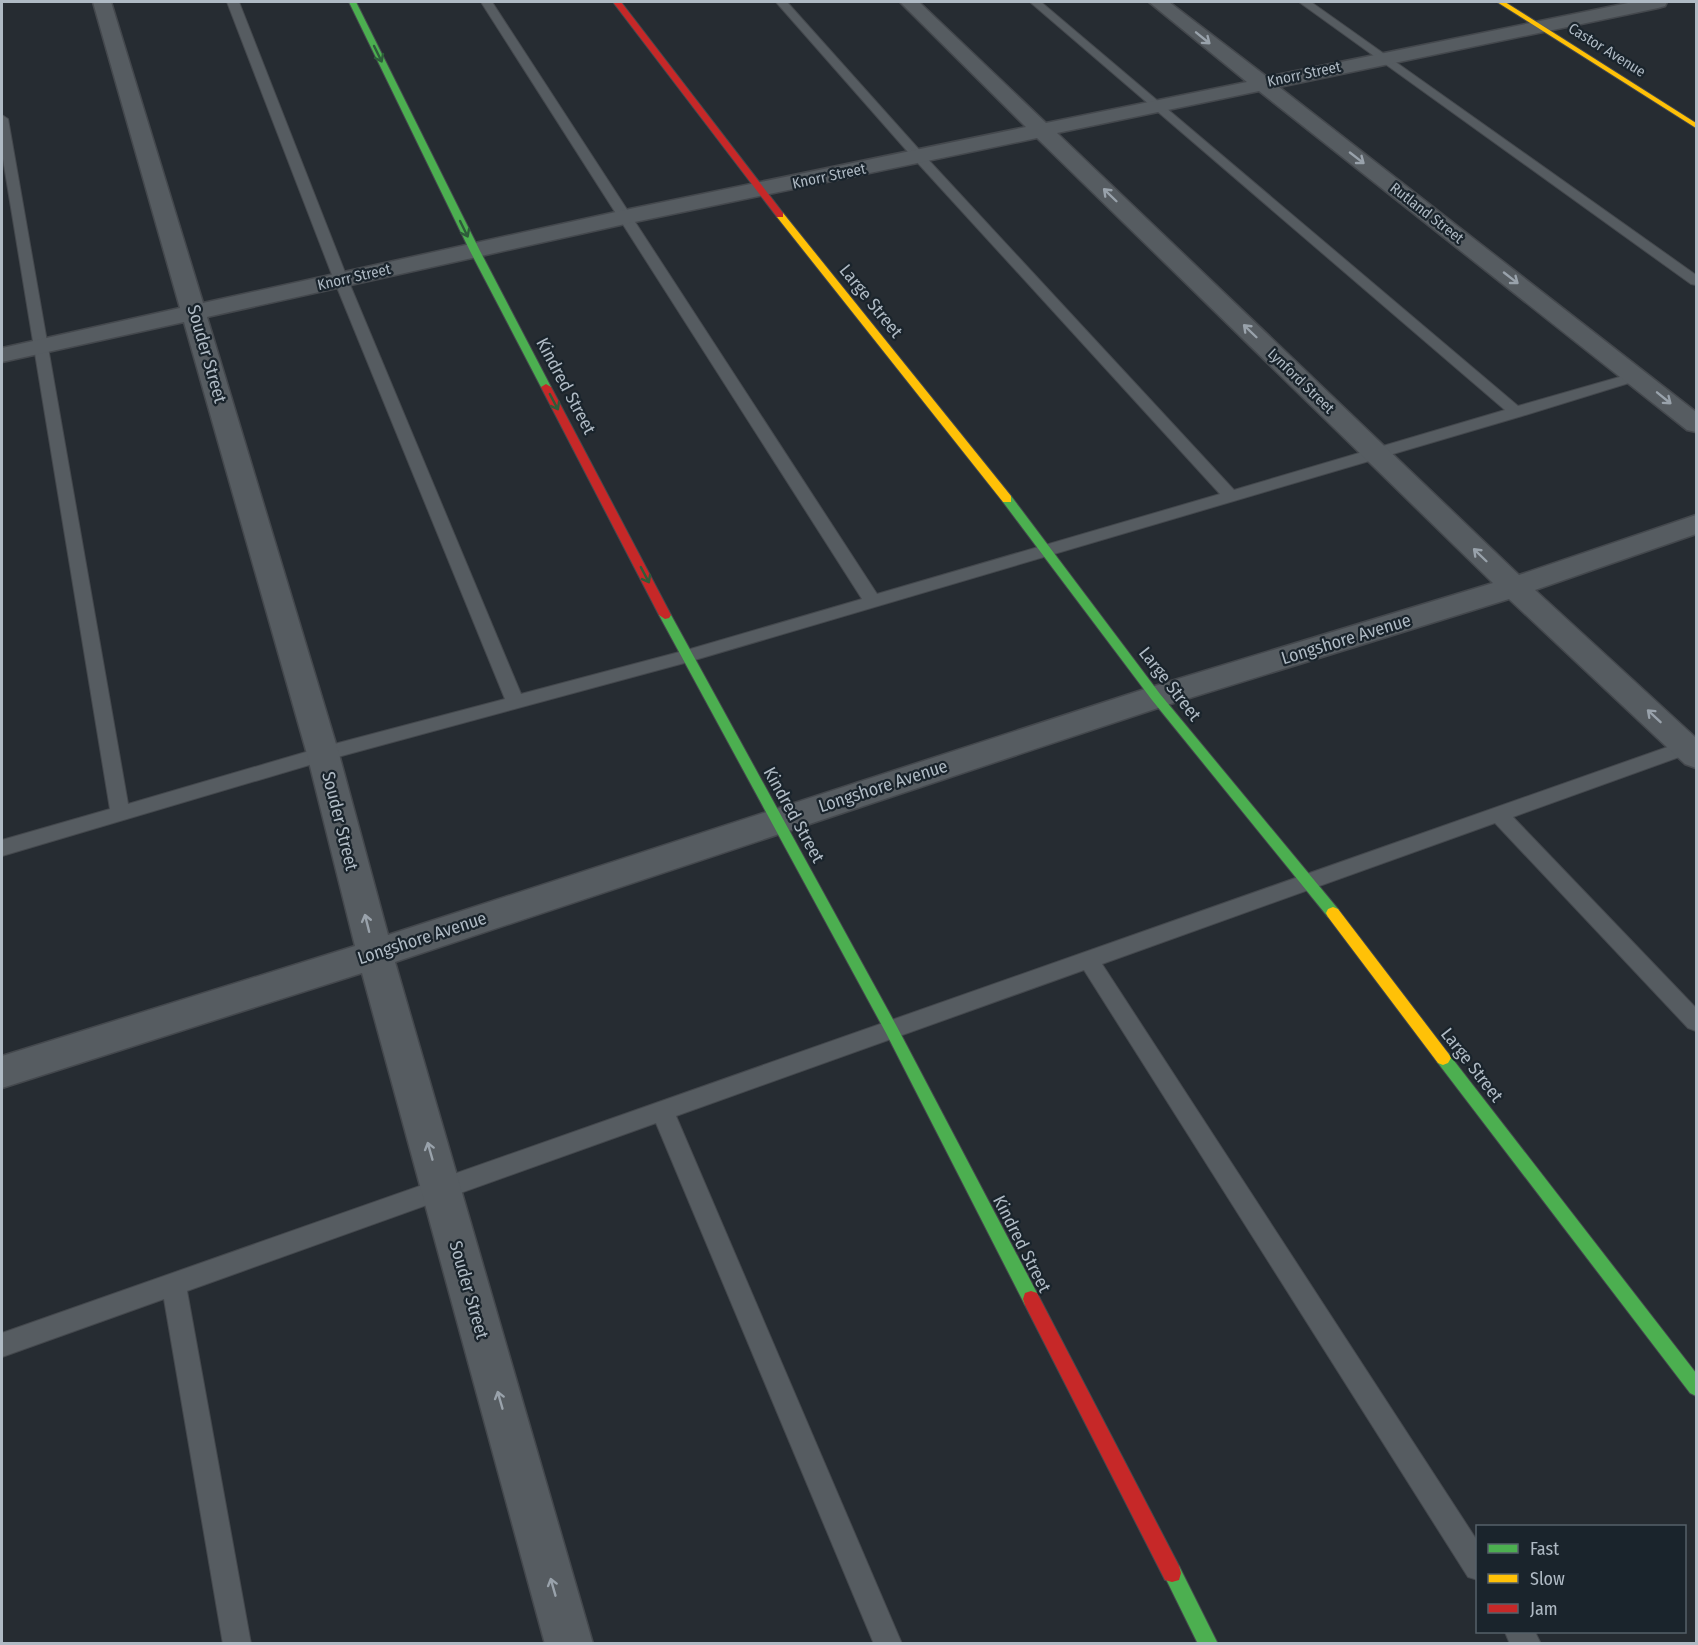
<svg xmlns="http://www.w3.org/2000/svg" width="1698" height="1645" font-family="'Fira Sans Condensed',sans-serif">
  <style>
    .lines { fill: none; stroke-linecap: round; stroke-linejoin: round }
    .lane-casing { stroke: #44484d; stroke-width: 2 }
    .street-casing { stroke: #44484d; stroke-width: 3 }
    .fast-casing { stroke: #44484d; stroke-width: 2 }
    .slow-casing { stroke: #44484d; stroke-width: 2 }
    .jam-casing { stroke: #44484d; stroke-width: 2 }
    .lane { fill: #565c61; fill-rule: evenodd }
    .street { fill: #565c61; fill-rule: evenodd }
    .fast { fill: #4caf50; fill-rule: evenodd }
    .slow { fill: #ffc107; fill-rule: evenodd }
    .jam { fill: #c62828; fill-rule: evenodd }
    .oneway { stroke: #99a2ab }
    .oneway2 { stroke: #2e5c3a }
    .labels { text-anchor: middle; stroke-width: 4.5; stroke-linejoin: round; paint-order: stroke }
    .far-street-label { font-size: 15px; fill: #afbac4; stroke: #1a242c }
    .street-label { font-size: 18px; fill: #afbac4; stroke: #1a242c }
  </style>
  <rect width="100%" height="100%" fill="#262c32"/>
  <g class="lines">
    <g class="lane-casing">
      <path id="lane" d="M227,2H239L348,280L521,694L687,650L862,599L481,2H492L877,594L1220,494L915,160L776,2H787L923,154L1234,490L1505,410L1030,2H1041L1518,406L1637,372L1644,376L1642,379L1522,416L688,662L323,761L2,856V840L110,809L2,153V115L8,119L128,804L323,747L505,699L334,280Z
        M1299,2H1311L1696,275V285L1691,284Z
        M1696,737V751L1513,817L1696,1008V1031L1688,1028L1495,823L1102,964L1478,1542V1580L1468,1577L1084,970L676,1116L902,1644H874L656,1123L187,1291L251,1644H223L164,1299L2,1357V1333Z
        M1505,1632H1535L1541,1644H1510Z"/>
    </g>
    <g class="street-casing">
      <path id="street" d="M93,2H111L203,303L625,210L1026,127L900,2H919L1046,123L1247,82L1149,2H1169L1267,77L1633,2H1667L1665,6L1658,8L1279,87L1696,412V432L1687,430L1259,91L1057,133L1519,575L1696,515V534L1535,590L1696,738V768L1685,764L1509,599L1167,705L395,962L593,1644H545L362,973L2,1088V1056L355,946L307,754L184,322L2,362V348L180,308ZM1037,138L1493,583L1145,689L388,935L339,754L207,317L625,224Z"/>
    </g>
    <g class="fast-casing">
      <path id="fast" d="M349,2H356L480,251L551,387L550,389L546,390L541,387L470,251Z
        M1007,495L1011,496L1160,694L1338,909L1340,913L1338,917H1328L1152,700L1003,502V496Z
        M665,611L671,615L896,1025L1037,1293L1039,1299L1037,1305L1031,1307L1025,1305L886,1033L659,615Z
        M1443,1051L1448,1053L1696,1373V1396L1690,1393L1438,1063L1435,1058L1438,1053Z
        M1172,1564L1179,1566L1218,1644H1198L1163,1573L1165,1566Z"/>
    </g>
    <g class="slow-casing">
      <path id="slow" d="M1497,2H1505L1696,123V128Z
        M777,213H783L1011,496V502H1003L777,217Z
        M1333,907L1338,909L1448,1053L1451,1058L1448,1063L1443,1065L1438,1063L1328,917L1326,913L1328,909Z"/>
    </g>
    <g class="jam-casing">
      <path id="jam" d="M613,2H621L783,213V217H777Z
        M546,384L551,387L671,615L669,618L665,619L659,615L541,387Z
        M1031,1291L1037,1293L1179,1566L1181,1573L1179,1580L1172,1582L1165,1580L1025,1305L1023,1299L1025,1293Z"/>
    </g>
    <use href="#lane" class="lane"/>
    <use href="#street" class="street"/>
    <use href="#fast" class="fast"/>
    <use href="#slow" class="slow"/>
    <use href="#jam" class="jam"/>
  </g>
  <defs><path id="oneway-shaft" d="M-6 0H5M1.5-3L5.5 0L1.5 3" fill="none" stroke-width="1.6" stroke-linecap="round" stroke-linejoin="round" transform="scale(1.5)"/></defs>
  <g class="oneway">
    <use href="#oneway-shaft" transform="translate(1203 38) rotate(39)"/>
    <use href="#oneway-shaft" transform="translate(1357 158) rotate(38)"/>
    <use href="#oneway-shaft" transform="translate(1110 195) rotate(-136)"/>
    <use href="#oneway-shaft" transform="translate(1511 278) rotate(38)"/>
    <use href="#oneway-shaft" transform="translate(1250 331) rotate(-136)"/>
    <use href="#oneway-shaft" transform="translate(1664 398) rotate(39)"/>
    <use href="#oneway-shaft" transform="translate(1480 555) rotate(-136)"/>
    <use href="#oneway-shaft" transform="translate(1654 716) rotate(-137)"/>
    <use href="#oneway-shaft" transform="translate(367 923) rotate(-104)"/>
    <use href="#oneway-shaft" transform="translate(430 1151) rotate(-106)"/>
    <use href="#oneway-shaft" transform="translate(500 1400) rotate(-106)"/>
    <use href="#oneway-shaft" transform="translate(553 1587) rotate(-106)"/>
  </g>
  <g class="oneway2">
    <use href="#oneway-shaft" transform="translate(378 54) rotate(64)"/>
    <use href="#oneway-shaft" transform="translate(464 229) rotate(64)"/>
    <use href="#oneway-shaft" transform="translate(554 402) rotate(62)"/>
    <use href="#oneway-shaft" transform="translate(645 575) rotate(62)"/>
  </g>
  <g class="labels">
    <g class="far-street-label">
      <text transform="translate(1607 50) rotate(32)" y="5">Castor Avenue</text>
      <text transform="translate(1304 74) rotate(-12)" y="5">Knorr Street</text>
      <text transform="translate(829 176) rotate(-12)" y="5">Knorr Street</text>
      <text transform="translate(1427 213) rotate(38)" y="5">Rutland Street</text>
      <text transform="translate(354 277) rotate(-13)" y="5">Knorr Street</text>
      <text transform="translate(1301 381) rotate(44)" y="5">Lynford Street</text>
    </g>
    <g class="street-label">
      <text transform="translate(871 301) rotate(51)" y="6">Large Street</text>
      <text transform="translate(207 354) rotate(74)" y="6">Souder Street</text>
      <text transform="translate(566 386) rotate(62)" y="6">Kindred Street</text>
      <text transform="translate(1346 639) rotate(-17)" y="6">Longshore Avenue</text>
      <text transform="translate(1170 684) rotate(52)" y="6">Large Street</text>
      <text transform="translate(883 786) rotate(-18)" y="6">Longshore Avenue</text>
      <text transform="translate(794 815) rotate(61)" y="6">Kindred Street</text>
      <text transform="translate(340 821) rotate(76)" y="6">Souder Street</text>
      <text transform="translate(422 938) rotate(-18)" y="6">Longshore Avenue</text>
      <text transform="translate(1472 1065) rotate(52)" y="6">Large Street</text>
      <text transform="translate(1022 1244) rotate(63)" y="6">Kindred Street</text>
      <text transform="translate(469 1290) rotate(74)" y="6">Souder Street</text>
    </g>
  </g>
  <rect width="1698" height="1645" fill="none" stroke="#afbac4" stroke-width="6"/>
  <rect x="1476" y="1525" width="210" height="108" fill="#1a242c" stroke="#566069" stroke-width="1.5"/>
  <rect x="1488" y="1544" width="30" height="9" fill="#4caf50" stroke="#566069" stroke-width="1.5"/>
  <text x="1530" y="1555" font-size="18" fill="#afbac4">Fast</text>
  <rect x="1488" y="1574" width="30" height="9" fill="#ffc107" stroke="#566069" stroke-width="1.5"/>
  <text x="1530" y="1585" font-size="18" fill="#afbac4">Slow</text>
  <rect x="1488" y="1604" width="30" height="9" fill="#c62828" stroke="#566069" stroke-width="1.5"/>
  <text x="1530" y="1615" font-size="18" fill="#afbac4">Jam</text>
</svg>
